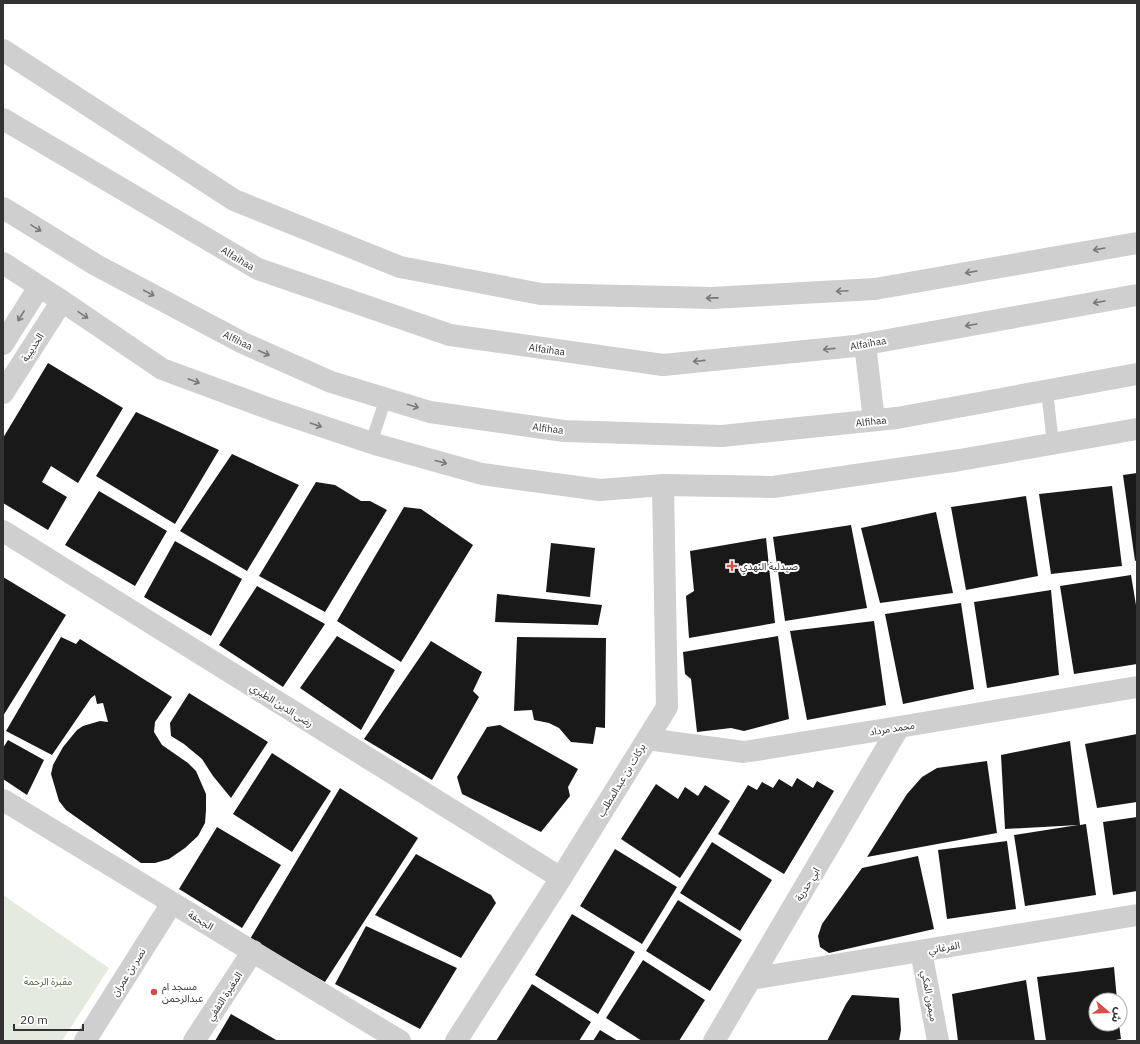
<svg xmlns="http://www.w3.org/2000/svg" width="1140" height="1044" font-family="'IBM Plex Sans','Noto Sans Arabic',sans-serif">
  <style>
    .green { fill: #e4eadf }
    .building { fill: #191919 }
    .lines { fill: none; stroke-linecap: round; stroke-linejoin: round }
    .service { stroke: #cfcfcf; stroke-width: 12 }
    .minor { stroke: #cfcfcf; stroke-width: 22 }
    .tertiary { stroke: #cfcfcf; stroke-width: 22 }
    .oneway { stroke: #797979 }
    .poi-dot { fill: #d4504a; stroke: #fff; stroke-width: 1.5 }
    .labels { text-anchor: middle; stroke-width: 4; stroke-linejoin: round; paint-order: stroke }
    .street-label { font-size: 10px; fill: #323232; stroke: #fff }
    .poi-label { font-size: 10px; fill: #323232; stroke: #fff; text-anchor: start }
    .park-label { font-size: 10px; fill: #516a43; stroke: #fff }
  </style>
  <rect width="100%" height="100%" fill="#fff"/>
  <path class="green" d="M3,895L109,968L62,1041H3Z"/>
  <path class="building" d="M48,363L123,408L78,483L51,466L42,482L67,497L48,530L3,503V438Z
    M136,412L219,450L175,524L96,476Z
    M232,454L299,485L247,571L180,531Z
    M1137,473V560L1135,561L1123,475Z
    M316,482L335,485L361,501H370L387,510L325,612L259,576Z
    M1112,486L1122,566L1051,574L1039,494Z
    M99,491L167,531L135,586L65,545Z
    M1026,496L1038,576L966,590L951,507Z
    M404,507L421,509L473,545L401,662L337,621Z
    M936,512L953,593L880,603L861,528Z
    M851,525L867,608L785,621L773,537Z
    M766,538L775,623L689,638L686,596L694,591L690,551Z
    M175,541L242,579L211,636L144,597Z
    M551,543L595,548L590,597L546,592Z
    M1131,575L1137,611V664L1074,674L1060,586Z
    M3,577L66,615L3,716Z
    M257,586L325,624L283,687L219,645Z
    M1051,590L1059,675L987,688L974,602Z
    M497,594L602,605L598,625L495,622Z
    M961,603L974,689L903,704L885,614Z
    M874,621L886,705L807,720L790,631Z
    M337,636L395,670L361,730L300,688Z
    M778,636L789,719L744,731L731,728L697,732L691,679L685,674L683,652Z
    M61,637L76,644L80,639L172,697L155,722L154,732L162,745L188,763L196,771L206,794V810L205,823L198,836L185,848L169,859L155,863H141L66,810L59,801L51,774L53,765L63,747L77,730L83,726L100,721L108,722L103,703L97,704L95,695L91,698L52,755L6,731Z
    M517,637L606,638L605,728L596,727L593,744L571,742L559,728L549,723L534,720L532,710L514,711Z
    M431,641L482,672L473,691L479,697L432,780L364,739Z
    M189,693L268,742L231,798L213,776L202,759L184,744L171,736L170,723Z
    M500,725L578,769L568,787L570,796L541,832L462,794L457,777L487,727Z
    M1137,734V802L1097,808L1085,744Z
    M8,740L44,760L27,795L3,779V748Z
    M1070,741L1080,825L1086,824L1096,895L1025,906L1014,835L1078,825L1005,829L1001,755Z
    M272,753L331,791L292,852L233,814Z
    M987,761L997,833L867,857L907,794L922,777L937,768Z
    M797,778L813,788L817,781L834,791L784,874L718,834L748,785L757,790L762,782L773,788L779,779L792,787Z
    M656,784L678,799L685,787L698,796L705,785L730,801L680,878L621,839Z
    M340,788L418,838L325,982L250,939Z
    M1137,817V891L1113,895L1103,822Z
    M217,827L281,865L242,928L179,889Z
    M1007,841L1016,909L947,919L938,850Z
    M712,842L772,880L740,931L680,893Z
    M615,849L677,887L642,944L580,906Z
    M416,854L491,895L496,903L461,958L375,915Z
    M918,856L934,929L829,953L820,947L818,936L822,924L862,868Z
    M678,900L742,940L710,991L646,951Z
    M572,914L635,952L598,1014L535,975Z
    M366,926L457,968L420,1029L335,984Z
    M643,960L705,1000L679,1041H642L606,1018Z
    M1114,967L1117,1000H1096V1024H1119L1121,1039L1110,1041H1046L1037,977Z
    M1026,980L1035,1041H958L952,994Z
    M532,984L591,1022L579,1041H496Z
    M852,995L899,998L901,1030L899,1041H827L846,1004Z
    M231,1014L278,1041H215Z
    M600,1030L618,1041H593Z"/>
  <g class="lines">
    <path class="service" d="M1047,391L1053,444
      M371,443L386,398"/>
    <path class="minor" d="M3,50L234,200L400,267L541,294L712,298L875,289L1137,243
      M3,263L62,301L162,369L273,410L378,445L482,474L600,490L663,485L773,487L960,460L1137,429
      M3,344L39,287
      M3,393L62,301
      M3,531L561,878
      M647,739L744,752L899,727L1137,687
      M3,800L400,1041
      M921,951L938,1041
      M751,979L1137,915
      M85,1041L172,903
      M194,1041L253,951
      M456,1041L561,878L667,707L663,485
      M714,1041L899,727"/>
    <path class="tertiary" d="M3,119L258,269L450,335L663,365L855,346L1137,295
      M3,208L96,265L243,343L331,382L430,412L564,431L722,436L897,418L1137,374
      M865,344L874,420"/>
  </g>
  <defs><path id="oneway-shaft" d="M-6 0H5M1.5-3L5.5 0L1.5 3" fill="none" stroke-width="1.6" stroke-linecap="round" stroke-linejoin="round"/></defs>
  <g class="oneway">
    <use href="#oneway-shaft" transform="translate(36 228) rotate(32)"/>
    <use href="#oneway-shaft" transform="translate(1099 249) rotate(170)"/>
    <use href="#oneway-shaft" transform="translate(971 272) rotate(170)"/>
    <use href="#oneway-shaft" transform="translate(842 291) rotate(177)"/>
    <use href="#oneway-shaft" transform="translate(149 293) rotate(28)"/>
    <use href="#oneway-shaft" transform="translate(712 298) rotate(179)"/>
    <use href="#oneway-shaft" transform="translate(1099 302) rotate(170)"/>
    <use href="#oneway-shaft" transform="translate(83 315) rotate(34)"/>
    <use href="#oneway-shaft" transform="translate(21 316) rotate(122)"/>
    <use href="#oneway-shaft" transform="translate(971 325) rotate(170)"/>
    <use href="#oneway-shaft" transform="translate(829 349) rotate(174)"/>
    <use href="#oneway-shaft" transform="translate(264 353) rotate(24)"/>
    <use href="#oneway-shaft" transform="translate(699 361) rotate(174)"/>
    <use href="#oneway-shaft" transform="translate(194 381) rotate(20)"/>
    <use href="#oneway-shaft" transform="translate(413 406) rotate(17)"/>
    <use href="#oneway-shaft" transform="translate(316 425) rotate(19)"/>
    <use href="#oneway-shaft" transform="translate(441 462) rotate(15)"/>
  </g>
  <g class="poi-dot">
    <path d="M730 560h4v4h4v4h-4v4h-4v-4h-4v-4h4z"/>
    <circle cx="154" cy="992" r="4"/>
  </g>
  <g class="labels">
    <g class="street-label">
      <text transform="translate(238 258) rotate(31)" y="4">Alfaihaa</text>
      <text transform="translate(238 340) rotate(26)" y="4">Alfihaa</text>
      <text transform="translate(868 343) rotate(-10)" y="4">Alfaihaa</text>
      <text transform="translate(32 347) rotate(-57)" y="4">الحديبية</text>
      <text transform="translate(547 349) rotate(8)" y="4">Alfaihaa</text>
      <text transform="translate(871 421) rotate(-6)" y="4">Alfihaa</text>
      <text transform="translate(548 428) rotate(7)" y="4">Alfihaa</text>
      <text transform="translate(282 705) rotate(32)" y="4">رضى الدين الطبري</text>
      <text transform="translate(892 728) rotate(-9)" y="4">محمد مرداد</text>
      <text transform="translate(621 780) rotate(-59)" y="4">بركات بن عبدالمطلب</text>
      <text transform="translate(807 884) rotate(-59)" y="4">ابي حدرية</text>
      <text transform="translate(201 920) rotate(31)" y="4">الجحفة</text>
      <text transform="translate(944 947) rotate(-9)" y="4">الفرغاني</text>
      <text transform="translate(128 972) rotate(-58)" y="4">نصر بن عمران</text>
      <text transform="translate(224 996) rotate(-57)" y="4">المغيرة الثقفي</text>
      <text transform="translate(930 996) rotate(80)" y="4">ميمون المكي</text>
    </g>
    <g class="poi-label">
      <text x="740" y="570">صيدلية النهدي</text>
      <text x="162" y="990">مسجد ام<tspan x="162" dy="12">عبدالرحمن</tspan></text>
    </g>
    <g class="park-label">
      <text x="48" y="985">مقبرة الرحمة</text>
    </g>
  </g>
  <rect width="1140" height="1044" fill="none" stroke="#323232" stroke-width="8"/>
  <g transform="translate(1108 1012) rotate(109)"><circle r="19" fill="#ffffff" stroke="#adadad"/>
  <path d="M0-3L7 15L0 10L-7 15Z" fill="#d4504a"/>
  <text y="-6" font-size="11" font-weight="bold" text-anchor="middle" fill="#323232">ش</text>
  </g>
  <path d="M14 1024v6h69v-6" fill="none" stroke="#323232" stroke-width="2"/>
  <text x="20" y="1024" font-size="12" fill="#323232" stroke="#ffffff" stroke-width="3" paint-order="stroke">20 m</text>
</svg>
